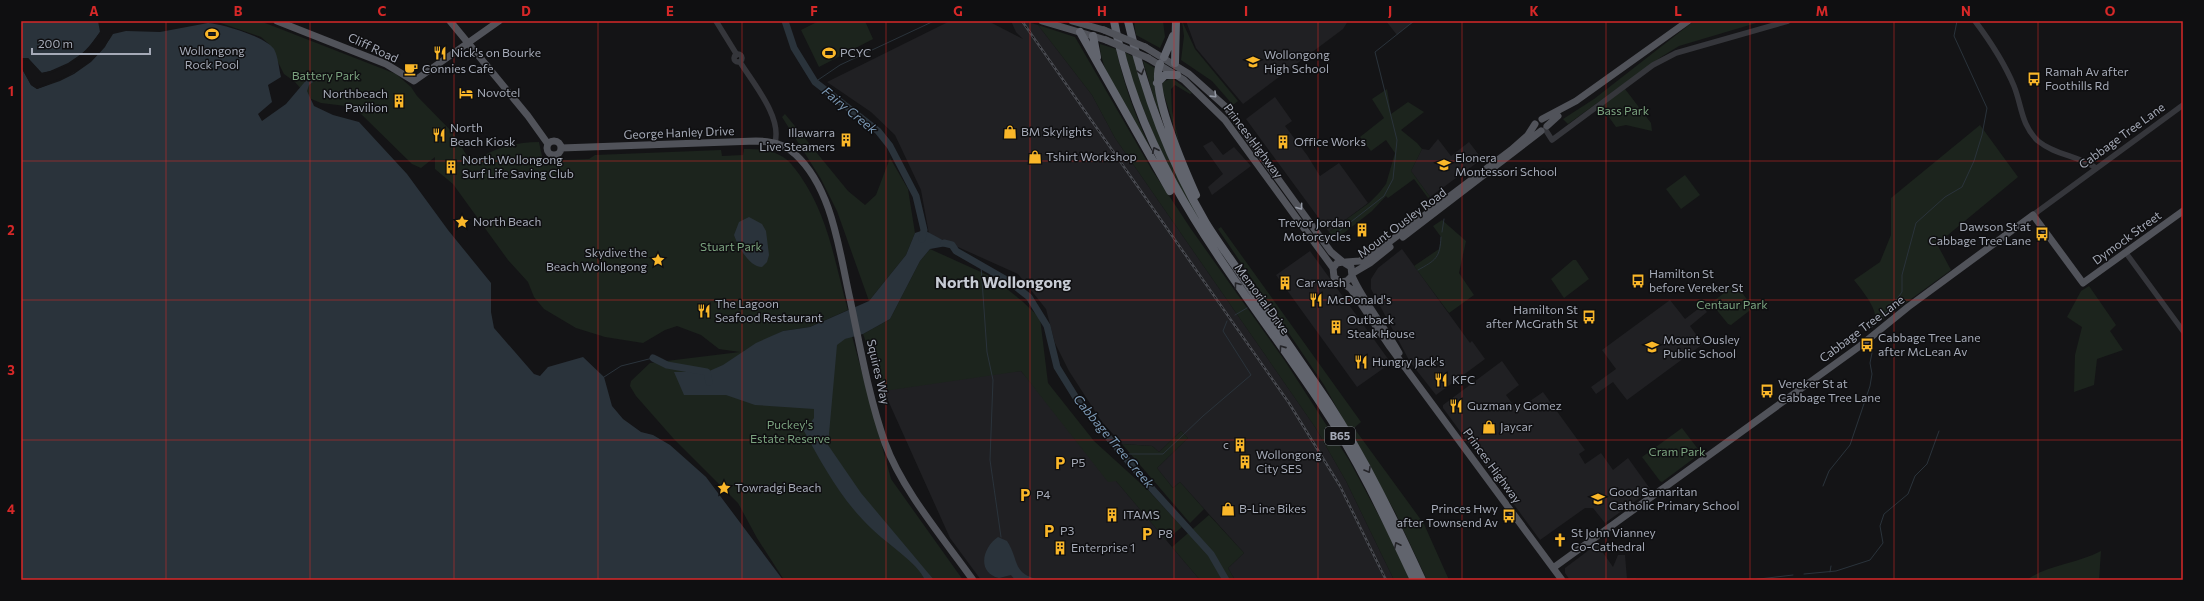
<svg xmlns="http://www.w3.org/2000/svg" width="2204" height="601" font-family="Commissioner,sans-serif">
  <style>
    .built { fill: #202023 }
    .green { fill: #1c241d }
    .water { fill: #2a333b }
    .pier { fill: #141416 }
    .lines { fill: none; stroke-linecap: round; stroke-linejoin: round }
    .stream { stroke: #2a333b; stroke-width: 1 }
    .river { stroke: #2a333b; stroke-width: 7 }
    .minor { stroke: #35363b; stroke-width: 5.5 }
    .major { stroke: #51535a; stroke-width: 7 }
    .highway { stroke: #61646d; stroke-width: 8 }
    .rail-casing { stroke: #484a50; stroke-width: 2.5 }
    .rail { stroke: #0f0f11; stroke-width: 1; stroke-dasharray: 3; stroke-linecap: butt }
    .major-bridge { stroke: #51535a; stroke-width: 7 }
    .oneway { stroke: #242428 }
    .oneway2 { stroke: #9499a4 }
    .grid { fill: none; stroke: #d62828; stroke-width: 1; stroke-opacity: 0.55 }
    .labels { text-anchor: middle; stroke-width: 3; stroke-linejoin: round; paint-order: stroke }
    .shield { fill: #0f0f11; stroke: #787c85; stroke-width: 1 }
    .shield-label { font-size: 11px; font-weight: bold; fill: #a5aab7 }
    .street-label { font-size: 12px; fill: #a5aab7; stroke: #0f0f11 }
    .poi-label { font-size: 12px; fill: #a5aab7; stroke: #0f0f11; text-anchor: start }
    .park-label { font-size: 12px; fill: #7ba37f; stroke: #0f0f11 }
    .water-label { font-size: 13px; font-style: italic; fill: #7b98b4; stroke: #0f0f11 }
    .district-label { font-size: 16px; font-weight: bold; fill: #c6cad3; stroke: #0f0f11 }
    .neatline { fill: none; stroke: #d62828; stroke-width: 1.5 }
    .grid-label { font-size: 13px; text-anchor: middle; font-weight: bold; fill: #d62828 }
  </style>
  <rect width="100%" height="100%" fill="#141416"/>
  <path class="built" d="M950,21H988L1023,39L1016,32L1011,21H1024L1038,25L1092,95L1115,138L1315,427L1346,481L1394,580H1235L1228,568L1244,553L1180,482L1173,488L1157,468L1188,438L1181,431L1159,452L1152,446L1122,444L1102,422L1069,371L1055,343L1046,309L1018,274L929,234L921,190L895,135L871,112L827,82Z
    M1186,21H1348L1343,29L1243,104L1196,48Z
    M1386,21H1415L1397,35Z
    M1275,97L1292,121L1285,126L1307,155L1320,176L1339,163L1368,203L1329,232L1246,119Z
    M1438,139L1451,156L1469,142L1482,159L1430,197L1411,171L1422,149L1429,150Z
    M1212,141L1223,155L1234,147L1251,166L1212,195L1208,187L1223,174L1203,146Z
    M1402,249L1470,343L1472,341L1485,359L1436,395L1410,362L1371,289V279L1378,268Z
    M1310,251L1391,363L1357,387L1276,275Z
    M1670,300L1685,319L1702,306L1707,312L1690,326L1703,344L1627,400L1613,382L1596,394L1591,387L1616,369L1602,350Z
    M1502,361L1519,385L1506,395L1517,410L1543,392L1585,450L1579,454L1585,464L1601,453L1613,470L1628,458L1651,490L1605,523L1593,508H1585L1540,540L1443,408V405Z
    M1021,371L1116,481L1200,580H981L950,538L882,387Z
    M1597,544L1613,567L1618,555H1625L1627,579L1636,578L1635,580H1570L1565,573V568Z"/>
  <path class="green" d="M215,21H260L396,74L411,87L417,96L454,134L471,163C493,149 512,142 539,142L543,161L589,159L595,155L721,150L722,156L743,155L744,149C757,149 771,149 783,157C790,161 796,170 801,177C829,218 835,264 848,310L810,327L783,331L744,351L845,339L852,336L891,479L963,580H784L757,538L738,503L673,438L636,396L630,386L631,381L650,363L740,352L719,349L701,335L677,326L665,330L643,343L605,337L576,328L544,309L534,297L528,282L508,260L453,184L435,169V157L421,168L412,164L360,113L346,106L321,103L309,98L295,82L284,74L269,44L261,37Z
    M819,21H865L873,39L819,67L801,30Z
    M1134,21H1163L1165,37L1160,48L1136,35Z
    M1182,21L1195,49L1238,101L1233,105L1212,81L1181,60L1184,36Z
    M1694,21H1763L1679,46L1661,57L1568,124L1563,119L1594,99Z
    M1038,25L1075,37L1152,170L1191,229L1285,361L1349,460L1394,544L1410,580H1394L1346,481L1315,427L1115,138L1092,95Z
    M1100,44L1116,49C1124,85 1135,116 1151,149C1136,126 1098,69 1100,44Z
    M1124,52L1134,57L1163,145L1217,250L1168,169L1137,94Z
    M1143,61L1155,68V83L1174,147L1155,102Z
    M1172,78L1192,93L1190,94L1175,85L1171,89L1172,111L1180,146L1162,88L1163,82Z
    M1387,89L1391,114L1408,102L1424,112L1401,130L1417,143L1422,149L1411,171L1430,197L1428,198L1414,179L1388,198L1386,196L1372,211L1335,240L1329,232L1369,203L1379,193L1386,184L1395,153L1386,140L1371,151L1360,137L1384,118L1372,99Z
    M1625,89L1651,123L1652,131L1626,125L1616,127L1601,106Z
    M785,114L848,191L865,205L876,195L890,158L908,189L915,233L906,255L869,301L837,211L821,179L782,117Z
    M1980,125L2018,177L1937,244L1951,270L1878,323L1875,320C1878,309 1861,289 1854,280L1880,262L1891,235V198Z
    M1685,175L1700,195L1681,209L1666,189Z
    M1442,220L1466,241L1459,273L1474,295L1449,313L1414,266L1439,249L1441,237L1433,226Z
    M1221,227L1361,422L1354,428L1424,524L1449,580H1427L1395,512L1324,385L1218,229Z
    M930,249L992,277L1022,301L1040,318L1048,383L1094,441L1149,491L1182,527L1166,540L1116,481L1108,482L1021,371L884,391L863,334L890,319L920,261Z
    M1573,260H1576L1589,279L1564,298L1551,279Z
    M1736,284L1753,308L1731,325L1728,324L1711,303Z
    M2089,286L2116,325L2110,331L2123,350L2097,359L2094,385L2074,392L2075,355L2082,327L2067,317L2081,291Z
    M1682,428L1701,453L1662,482L1660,481L1642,457Z
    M1181,431L1188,438L1157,468L1173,488L1180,482L1204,509L1190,523L1122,444L1152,446L1159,452Z
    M1209,515L1244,553L1228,568L1235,580H1200L1172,547Z
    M2101,551L2099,580H2027C2046,565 2077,564 2101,551Z"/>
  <path class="water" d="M21,21H98L100,32C85,54 69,68 42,73L28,58H23L21,59Z
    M208,23C223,24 266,37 274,49C278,56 279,69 281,77L268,85L272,102L258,114L262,121L286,104L309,77L313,82L309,85L307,91L314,106L333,115L359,122L407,174L448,230L491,283V312L494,328L534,374L540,376L548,367L583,357L604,377L612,406L623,419L641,432L653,435L670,445L706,477L783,580H21V67L31,85L37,89C69,77 95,65 113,34L126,31L160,32Z
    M749,217L762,224L766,231L769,255L767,262L762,267C749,267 738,246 734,235L739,222Z
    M924,230L952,245L930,249L920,261L890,319L863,334L845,339L837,345L828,445L861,493L934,580H925C917,562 887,544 872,529C843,502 823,466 804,431L814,418V409L755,405L726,395H684L674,372H707L723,365L756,343L783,331L810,327L869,301L906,255L915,233Z
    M998,537L1007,541C1020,561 1011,573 1040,580H1015L1011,575L999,578C976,572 983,547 998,537Z"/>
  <path class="pier" d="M102,29V33L89,52L69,65L51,73L41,75L27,60L21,61L22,58H28L41,73L50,71L68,63L87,50Z
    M113,31L105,47L91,62L74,74L60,81L37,89L31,85L21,67V65L37,87L59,79L73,73L90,60Z"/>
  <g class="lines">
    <path class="stream" d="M815,82L840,65L934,21
      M1442,232L1444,219
      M1333,236L1384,196L1393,179L1397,140L1375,52L1414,21
      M981,266L987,352L993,380L990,460L1001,537
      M1418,270C1436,260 1440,258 1441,237
      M1235,315L1247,308
      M1871,328L1891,307L1902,292V275L1916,223L1945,197L1962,187L1974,161L1982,135L1987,108L1954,36L1957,21
      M604,377L621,366L653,358
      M1122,454H1163L1203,416L1251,375L1223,331L1227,321
      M1823,486L1829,471L1850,445L1870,386L1872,374L1870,363L1873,348
      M1830,572L1831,566
      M1804,574L1836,571L1870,560L1883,543L1880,526L1884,514L1908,494L1915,476L1927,464L1939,431
      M1751,580L1793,575"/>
    <path class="river" d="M785,21L794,48L815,82L878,131L890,146L916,196L924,230L922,239
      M944,243L952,245L956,251L1010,282L1029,297L1047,326L1057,367L1078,401L1144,480L1211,554L1226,580
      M653,358L667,365L707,372L709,382"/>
    <path class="minor" d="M716,21L737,55
      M1975,21C1990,41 2004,62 2014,86C2022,106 2021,125 2038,141C2055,155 2079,156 2096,168
      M734 58a4 4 0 1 1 8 0a4 4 0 1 1-8 0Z
      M740,62C753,83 782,117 775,142
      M1545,129L1552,140L1653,65L1676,53L1788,21
      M2033,215L2183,105
      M2126,253L2183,331"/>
    <path class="major" d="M277,21L386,64L414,81L499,21
      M450,21L528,116L548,144
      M1042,21L1106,40
      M1072,21L1104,30
      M1145,47L1189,74L1226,107L1331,252L1343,262
      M1148,58L1184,80L1225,120L1333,268
      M1542,119L1576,101L1688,21
      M1547,126L1558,116
      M547 148a7 7 0 1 1 14 0a7 7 0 1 1-14 0Z
      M561,148L756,141C770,141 784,143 795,154C833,189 839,251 850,299C860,346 869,398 885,443C902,490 944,539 973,580
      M1403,237L1541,131
      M1346,262L1360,261L1372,255L1511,150L1528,135L1535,124
      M1353,273L1370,263L1390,247
      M1352,276C1364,303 1385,327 1399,353
      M1341,282L1347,281L1352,276L1351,267L1343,262L1337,263L1333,268L1334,277L1351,289L1390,347L1562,580
      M1553,568L1860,346L1908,307L2033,215L2083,283L2183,211"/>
    <path class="highway" d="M1114,21C1142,174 1238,279 1321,404C1358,459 1386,520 1414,580
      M1128,21C1144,92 1169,160 1206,223C1217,241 1230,258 1242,276C1270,318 1300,360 1328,402C1365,459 1394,519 1422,580
      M1080,32L1170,191
      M1093,36L1097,57
      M1164,57L1173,36
      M1175,63L1176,21
      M1160,64C1149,90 1184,168 1196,195
      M1157,83L1165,75H1177"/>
    <g class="rail-casing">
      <path id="rail" d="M1022,21L1289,403L1340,486L1386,580"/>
    </g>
    <use href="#rail" class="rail"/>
    <path class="major-bridge" d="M1104,30L1145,47
      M1106,40L1148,58"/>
  </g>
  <defs><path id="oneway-chevron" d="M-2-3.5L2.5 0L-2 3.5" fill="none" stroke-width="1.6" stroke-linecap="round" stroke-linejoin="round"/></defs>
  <g class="oneway">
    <use href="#oneway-chevron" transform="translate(1141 72) rotate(74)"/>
    <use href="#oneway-chevron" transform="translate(1155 150) rotate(-115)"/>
    <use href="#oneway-chevron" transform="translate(1237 285) rotate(-127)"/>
    <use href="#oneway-chevron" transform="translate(1282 348) rotate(-125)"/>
    <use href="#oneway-chevron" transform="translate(1368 470) rotate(60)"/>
    <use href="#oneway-chevron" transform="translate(1397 545) rotate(-116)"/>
  </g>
  <g class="oneway2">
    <use href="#oneway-chevron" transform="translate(1214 95) rotate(44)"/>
    <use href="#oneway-chevron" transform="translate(1300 207) rotate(54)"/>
  </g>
  <path class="grid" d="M166,21V580M310,21V580M454,21V580M598,21V580M742,21V580M886,21V580M1030,21V580M1174,21V580M1318,21V580M1462,21V580M1606,21V580M1750,21V580M1894,21V580M2038,21V580M21,161H2183M21,300H2183M21,440H2183"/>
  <defs>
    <g id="stadium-bare" transform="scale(1.08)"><path d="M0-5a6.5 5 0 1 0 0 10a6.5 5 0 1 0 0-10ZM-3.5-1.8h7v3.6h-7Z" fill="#fab729" stroke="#0f0f11" stroke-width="2.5" paint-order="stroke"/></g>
    <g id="restaurant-bare" transform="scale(1.08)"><path d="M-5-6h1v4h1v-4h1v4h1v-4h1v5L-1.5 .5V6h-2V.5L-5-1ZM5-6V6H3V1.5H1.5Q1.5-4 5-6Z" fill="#fab729" stroke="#0f0f11" stroke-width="2.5" paint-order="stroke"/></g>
    <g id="school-bare" transform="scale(1.08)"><path d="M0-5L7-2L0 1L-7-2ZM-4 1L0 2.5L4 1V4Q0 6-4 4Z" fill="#fab729" stroke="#0f0f11" stroke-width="2.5" paint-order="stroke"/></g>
    <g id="cafe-bare" transform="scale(1.08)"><path d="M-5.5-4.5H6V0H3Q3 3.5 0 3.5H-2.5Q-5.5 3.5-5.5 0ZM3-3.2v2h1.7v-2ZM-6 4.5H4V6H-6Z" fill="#fab729" stroke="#0f0f11" stroke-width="2.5" paint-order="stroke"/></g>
    <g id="bus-bare" transform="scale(1.08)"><path d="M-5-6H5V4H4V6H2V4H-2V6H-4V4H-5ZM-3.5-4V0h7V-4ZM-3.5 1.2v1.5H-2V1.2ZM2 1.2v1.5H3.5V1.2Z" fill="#fab729" stroke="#0f0f11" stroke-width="2.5" paint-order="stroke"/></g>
    <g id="hotel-bare" transform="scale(1.08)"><path d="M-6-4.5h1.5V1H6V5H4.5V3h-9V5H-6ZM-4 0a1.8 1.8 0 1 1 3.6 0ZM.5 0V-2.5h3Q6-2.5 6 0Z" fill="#fab729" stroke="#0f0f11" stroke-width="2.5" paint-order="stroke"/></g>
    <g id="building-bare" transform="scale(1.08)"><path d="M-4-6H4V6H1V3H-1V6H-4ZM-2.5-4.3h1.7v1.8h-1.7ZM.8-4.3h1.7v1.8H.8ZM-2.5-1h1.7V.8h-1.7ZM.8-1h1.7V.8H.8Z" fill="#fab729" stroke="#0f0f11" stroke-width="2.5" paint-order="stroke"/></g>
    <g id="shop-bare" transform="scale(1.08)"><path d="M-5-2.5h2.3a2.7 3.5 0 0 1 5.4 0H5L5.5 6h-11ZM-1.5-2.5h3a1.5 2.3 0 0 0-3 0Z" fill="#fab729" stroke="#0f0f11" stroke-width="2.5" paint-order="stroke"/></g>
    <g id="sight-bare" transform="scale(1.08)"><path d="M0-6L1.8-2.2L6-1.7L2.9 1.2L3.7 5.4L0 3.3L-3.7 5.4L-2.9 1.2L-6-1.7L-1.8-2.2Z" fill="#fab729" stroke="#0f0f11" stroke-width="2.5" paint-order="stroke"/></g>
    <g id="parking-bare" transform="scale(1.08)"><path d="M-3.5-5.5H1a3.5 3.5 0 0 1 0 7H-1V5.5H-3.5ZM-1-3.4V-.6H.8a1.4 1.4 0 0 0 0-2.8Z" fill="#fab729" stroke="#0f0f11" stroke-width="2.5" paint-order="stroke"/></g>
    <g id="church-bare" transform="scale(1.08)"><path d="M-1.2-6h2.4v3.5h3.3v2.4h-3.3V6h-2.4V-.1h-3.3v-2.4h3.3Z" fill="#fab729" stroke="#0f0f11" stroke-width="2.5" paint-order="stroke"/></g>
  </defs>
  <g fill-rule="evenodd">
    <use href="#stadium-bare" x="212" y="34"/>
    <use href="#restaurant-bare" x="440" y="53"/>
    <use href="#stadium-bare" x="829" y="53"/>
    <use href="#school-bare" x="1253" y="62"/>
    <use href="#cafe-bare" x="411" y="69"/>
    <use href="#bus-bare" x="2034" y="79"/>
    <use href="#hotel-bare" x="466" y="93"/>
    <use href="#building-bare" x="399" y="101"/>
    <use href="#shop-bare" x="1010" y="132"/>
    <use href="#restaurant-bare" x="439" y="135"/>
    <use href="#building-bare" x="846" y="140"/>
    <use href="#building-bare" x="1283" y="142"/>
    <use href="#shop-bare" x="1035" y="157"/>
    <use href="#school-bare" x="1444" y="165"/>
    <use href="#building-bare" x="451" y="167"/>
    <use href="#sight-bare" x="462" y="222"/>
    <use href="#building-bare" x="1362" y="230"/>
    <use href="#bus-bare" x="2042" y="234"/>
    <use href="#sight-bare" x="658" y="260"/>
    <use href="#bus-bare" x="1638" y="281"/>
    <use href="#building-bare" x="1285" y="283"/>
    <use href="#restaurant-bare" x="1316" y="300"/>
    <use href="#restaurant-bare" x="704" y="311"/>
    <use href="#bus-bare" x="1589" y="317"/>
    <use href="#building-bare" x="1336" y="327"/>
    <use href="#bus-bare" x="1867" y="345"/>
    <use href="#school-bare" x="1652" y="347"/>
    <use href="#restaurant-bare" x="1361" y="362"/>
    <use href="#restaurant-bare" x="1441" y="380"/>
    <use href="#bus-bare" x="1767" y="391"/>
    <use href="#restaurant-bare" x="1456" y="406"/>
    <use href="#shop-bare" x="1489" y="427"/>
    <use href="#building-bare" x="1240" y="445"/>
    <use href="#building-bare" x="1245" y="462"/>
    <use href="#parking-bare" x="1060" y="463"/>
    <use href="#sight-bare" x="724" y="488"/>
    <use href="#parking-bare" x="1025" y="495"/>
    <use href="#school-bare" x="1598" y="499"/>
    <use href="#shop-bare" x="1228" y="509"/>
    <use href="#building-bare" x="1112" y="515"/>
    <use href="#bus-bare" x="1509" y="516"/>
    <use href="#parking-bare" x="1049" y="531"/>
    <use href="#parking-bare" x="1147" y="534"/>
    <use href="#church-bare" x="1560" y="540"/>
    <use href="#building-bare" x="1060" y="548"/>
  </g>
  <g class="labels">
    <rect class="shield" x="1325" y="427" width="30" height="18" rx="3"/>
    <g class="shield-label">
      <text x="1340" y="440">B65</text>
    </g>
    <g class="street-label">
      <text transform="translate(373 48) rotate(25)" y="4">Cliff Road</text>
      <text transform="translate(679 133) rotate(-2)" y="4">George Hanley Drive</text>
      <text transform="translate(2122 136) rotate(-36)" y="4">Cabbage Tree Lane</text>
      <text transform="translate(1253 141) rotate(53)" y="4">Princes Highway</text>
      <text transform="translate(1402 223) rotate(-37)" y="4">Mount Ousley Road</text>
      <text transform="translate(2127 238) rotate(-36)" y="4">Dymock Street</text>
      <text transform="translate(1262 299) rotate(54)" y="4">Memorial Drive</text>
      <text transform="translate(1862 329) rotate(-37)" y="4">Cabbage Tree Lane</text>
      <text transform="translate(878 372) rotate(77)" y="4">Squires Way</text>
      <text transform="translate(1492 466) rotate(54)" y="4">Princes Highway</text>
    </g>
    <g class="poi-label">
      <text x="212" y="55" text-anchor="middle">Wollongong<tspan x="212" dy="14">Rock Pool</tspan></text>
      <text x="451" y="57">Nick's on Bourke</text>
      <text x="840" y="57">PCYC</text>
      <text x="1264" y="59">Wollongong<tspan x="1264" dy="14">High School</tspan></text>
      <text x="422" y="73">Connies Cafe</text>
      <text x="2045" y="76">Ramah Av after<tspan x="2045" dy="14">Foothills Rd</tspan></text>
      <text x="477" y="97">Novotel</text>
      <text x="388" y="98" text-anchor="end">Northbeach<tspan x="388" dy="14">Pavilion</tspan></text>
      <text x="450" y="132">North<tspan x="450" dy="14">Beach Kiosk</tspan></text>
      <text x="1021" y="136">BM Skylights</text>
      <text x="835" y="137" text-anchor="end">Illawarra<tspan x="835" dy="14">Live Steamers</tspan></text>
      <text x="1294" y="146">Office Works</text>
      <text x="1046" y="161">Tshirt Workshop</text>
      <text x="1455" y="162">Elonera<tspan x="1455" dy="14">Montessori School</tspan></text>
      <text x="462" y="164">North Wollongong<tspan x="462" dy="14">Surf Life Saving Club</tspan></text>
      <text x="473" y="226">North Beach</text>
      <text x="1351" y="227" text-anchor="end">Trevor Jordan<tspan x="1351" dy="14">Motorcycles</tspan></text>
      <text x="2031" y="231" text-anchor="end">Dawson St at<tspan x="2031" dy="14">Cabbage Tree Lane</tspan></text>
      <text x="647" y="257" text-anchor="end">Skydive the<tspan x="647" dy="14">Beach Wollongong</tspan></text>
      <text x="1649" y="278">Hamilton St<tspan x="1649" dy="14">before Vereker St</tspan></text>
      <text x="1296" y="287">Car wash</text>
      <text x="1327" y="304">McDonald's</text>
      <text x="715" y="308">The Lagoon<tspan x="715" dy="14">Seafood Restaurant</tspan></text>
      <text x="1578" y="314" text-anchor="end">Hamilton St<tspan x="1578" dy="14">after McGrath St</tspan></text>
      <text x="1347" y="324">Outback<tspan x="1347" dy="14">Steak House</tspan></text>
      <text x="1878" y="342">Cabbage Tree Lane<tspan x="1878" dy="14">after McLean Av</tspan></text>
      <text x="1663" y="344">Mount Ousley<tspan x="1663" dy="14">Public School</tspan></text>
      <text x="1372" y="366">Hungry Jack's</text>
      <text x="1452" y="384">KFC</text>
      <text x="1778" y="388">Vereker St at<tspan x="1778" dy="14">Cabbage Tree Lane</tspan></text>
      <text x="1467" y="410">Guzman y Gomez</text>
      <text x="1500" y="431">Jaycar</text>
      <text x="1229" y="449" text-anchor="end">c</text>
      <text x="1256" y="459">Wollongong<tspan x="1256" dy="14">City SES</tspan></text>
      <text x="1071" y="467">P5</text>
      <text x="735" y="492">Towradgi Beach</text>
      <text x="1609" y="496">Good Samaritan<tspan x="1609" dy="14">Catholic Primary School</tspan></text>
      <text x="1036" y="499">P4</text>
      <text x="1239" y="513">B-Line Bikes</text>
      <text x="1498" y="513" text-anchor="end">Princes Hwy<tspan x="1498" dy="14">after Townsend Av</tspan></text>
      <text x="1123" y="519">ITAMS</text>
      <text x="1060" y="535">P3</text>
      <text x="1571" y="537">St John Vianney<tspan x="1571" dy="14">Co-Cathedral</tspan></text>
      <text x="1158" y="538">P8</text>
      <text x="1071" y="552">Enterprise 1</text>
    </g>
    <g class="park-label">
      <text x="326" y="80">Battery Park</text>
      <text x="1623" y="115">Bass Park</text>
      <text x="731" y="251">Stuart Park</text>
      <text x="1732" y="309">Centaur Park</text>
      <text x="790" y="429">Puckey's<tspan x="790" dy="14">Estate Reserve</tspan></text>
      <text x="1677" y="456">Cram Park</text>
    </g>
    <g class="water-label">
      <text transform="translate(850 110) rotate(39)" y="5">Fairy Creek</text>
      <text transform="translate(1114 441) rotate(50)" y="5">Cabbage Tree Creek</text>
    </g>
    <g class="district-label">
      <text x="1003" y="288">North Wollongong</text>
    </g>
  </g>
  <rect width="2204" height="601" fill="none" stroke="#0f0f11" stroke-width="44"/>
  <path d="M32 48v6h118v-6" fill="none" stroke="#a5aab7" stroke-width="2"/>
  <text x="38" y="48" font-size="12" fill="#a5aab7" stroke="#0f0f11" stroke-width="3" paint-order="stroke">200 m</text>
  <rect x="22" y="22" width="2160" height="557" class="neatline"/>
  <g class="grid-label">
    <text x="94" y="16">A</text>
    <text x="238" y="16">B</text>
    <text x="382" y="16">C</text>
    <text x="526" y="16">D</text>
    <text x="670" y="16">E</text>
    <text x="814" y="16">F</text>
    <text x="958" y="16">G</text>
    <text x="1102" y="16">H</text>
    <text x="1246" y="16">I</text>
    <text x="1390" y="16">J</text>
    <text x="1534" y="16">K</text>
    <text x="1678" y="16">L</text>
    <text x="1822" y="16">M</text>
    <text x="1966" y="16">N</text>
    <text x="2110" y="16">O</text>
    <text x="11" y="96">1</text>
    <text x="11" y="235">2</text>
    <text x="11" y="375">3</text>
    <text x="11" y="514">4</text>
  </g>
</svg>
